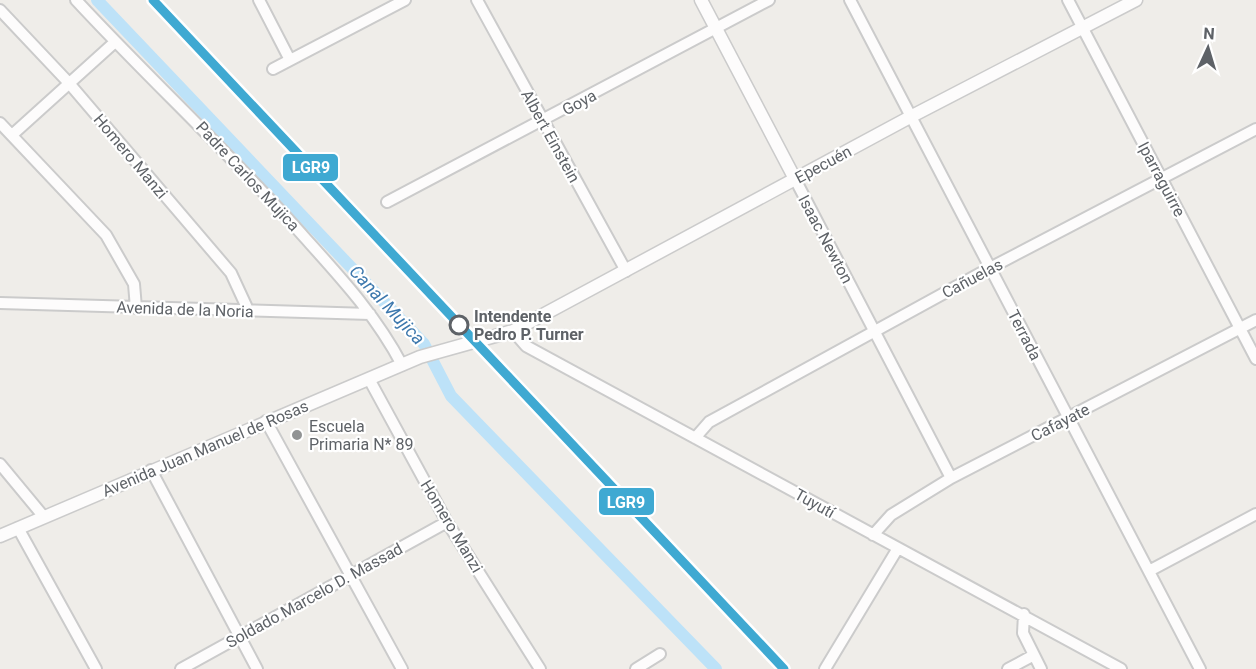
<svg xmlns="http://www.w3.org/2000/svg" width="1256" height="669" font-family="Roboto,sans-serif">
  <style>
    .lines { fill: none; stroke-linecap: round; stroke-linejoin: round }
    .canal { stroke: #bde2f8; stroke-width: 12 }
    .minor-casing { stroke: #cbcbcb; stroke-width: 14 }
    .tertiary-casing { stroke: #cbcbcb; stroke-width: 15 }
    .minor { stroke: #fdfcfc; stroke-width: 10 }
    .tertiary { stroke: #fdfcfc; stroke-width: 12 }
    .rail-1-casing { stroke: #fff; stroke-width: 14 }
    .rail-1 { stroke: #3fa9d2; stroke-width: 9 }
    .stop-dot { fill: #fff; stroke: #5e6267; stroke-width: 3 }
    .poi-dot { fill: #919394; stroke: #fff; stroke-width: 2 }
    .labels { text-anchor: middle; stroke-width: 4.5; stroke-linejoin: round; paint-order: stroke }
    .street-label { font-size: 16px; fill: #5e6267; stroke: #fff }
    .stop-label { font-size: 16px; font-weight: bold; fill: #5e6267; stroke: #fff; text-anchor: start }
    .poi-label { font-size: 16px; fill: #5e6267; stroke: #fff; text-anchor: start }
    .water-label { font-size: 18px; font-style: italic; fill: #3d78ad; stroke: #fff }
    .line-badge { stroke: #fff; stroke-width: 2 }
    .badge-label { font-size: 16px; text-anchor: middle; font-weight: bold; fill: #fff }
  </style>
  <rect width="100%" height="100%" fill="#efede9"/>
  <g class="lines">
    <path class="canal" d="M97,0L424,344L451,396L716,669"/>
    <g class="minor-casing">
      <path id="minor" d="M76,0C151,81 233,156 306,239C342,279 377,317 402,365
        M259,0L290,60
        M477,0L626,271
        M850,0L1200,669
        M1068,0L1256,359
        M0,10L68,82L231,273L249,312
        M273,69L405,0
        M0,123L106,235L134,284L136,308
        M12,135L115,42
        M795,179L951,478
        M387,202L769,0
        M0,303L370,314
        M513,331L526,346L1121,669
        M369,379L447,522L540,669
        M266,421L402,669
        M695,438L709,422L990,268L1256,129
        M0,464L44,517
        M151,470L257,669
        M18,528L96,669
        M873,535L891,515L951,478L1256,320
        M1149,571L1256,514
        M1024,614L1023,633L1041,669
        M181,669L447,522
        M636,669L660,654
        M825,669L898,548
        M1008,669L1034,655"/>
    </g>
    <g class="tertiary-casing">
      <path id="tertiary" d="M701,0L795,179
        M0,536L420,357L513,331L912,116L1136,0"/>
    </g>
    <use href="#minor" class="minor"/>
    <use href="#tertiary" class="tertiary"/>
    <g class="rail-1-casing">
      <path id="rail-1" d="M153,0L784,669"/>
    </g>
    <use href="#rail-1" class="rail-1"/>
  </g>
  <circle class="stop-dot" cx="459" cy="325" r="9"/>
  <circle class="poi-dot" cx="297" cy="435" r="6"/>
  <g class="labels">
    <g class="street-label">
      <text transform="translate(579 102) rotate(-28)" y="6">Goya</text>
      <text transform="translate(551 136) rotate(61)" y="6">Albert Einstein</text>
      <text transform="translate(131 156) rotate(50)" y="6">Homero Manzi</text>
      <text transform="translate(823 164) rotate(-28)" y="6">Epecuén</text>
      <text transform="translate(248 176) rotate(47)" y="6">Padre Carlos Mujica</text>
      <text transform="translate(1162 179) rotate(62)" y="6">Iparraguirre</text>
      <text transform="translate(826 239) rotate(62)" y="6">Isaac Newton</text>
      <text transform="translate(972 278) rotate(-28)" y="6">Cañuelas</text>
      <text transform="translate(185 309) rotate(2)" y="6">Avenida de la Noria</text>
      <text transform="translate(1025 335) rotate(63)" y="6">Terrada</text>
      <text transform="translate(1060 422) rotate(-27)" y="6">Cafayate</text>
      <text transform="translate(205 448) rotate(-23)" y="6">Avenida Juan Manuel de Rosas</text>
      <text transform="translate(815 503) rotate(29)" y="6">Tuyutí</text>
      <text transform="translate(452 526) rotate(59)" y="6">Homero Manzi</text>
      <text transform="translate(314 595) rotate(-29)" y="6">Soldado Marcelo D. Massad</text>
    </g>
    <g class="stop-label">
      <text x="474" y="322">Intendente<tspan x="474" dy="18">Pedro P. Turner</tspan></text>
    </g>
    <g class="poi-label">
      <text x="309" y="432">Escuela<tspan x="309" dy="18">Primaria N* 89</tspan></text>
    </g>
    <g class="water-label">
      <text transform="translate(387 305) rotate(47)" y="6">Canal Mujica</text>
    </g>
  </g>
  <g class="line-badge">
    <rect x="282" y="153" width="57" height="29" rx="6" fill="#3fa9d2"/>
    <rect x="598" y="487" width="57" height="29" rx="6" fill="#3fa9d2"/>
  </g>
  <g class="badge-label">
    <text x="311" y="173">LGR9</text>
    <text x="626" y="508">LGR9</text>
  </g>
  <g transform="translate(1208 48) rotate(4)" stroke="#ffffff" stroke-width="4.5" paint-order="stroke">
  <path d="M0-4.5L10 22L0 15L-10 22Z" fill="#5e6267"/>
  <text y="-9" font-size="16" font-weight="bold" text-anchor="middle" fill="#5e6267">N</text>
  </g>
</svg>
